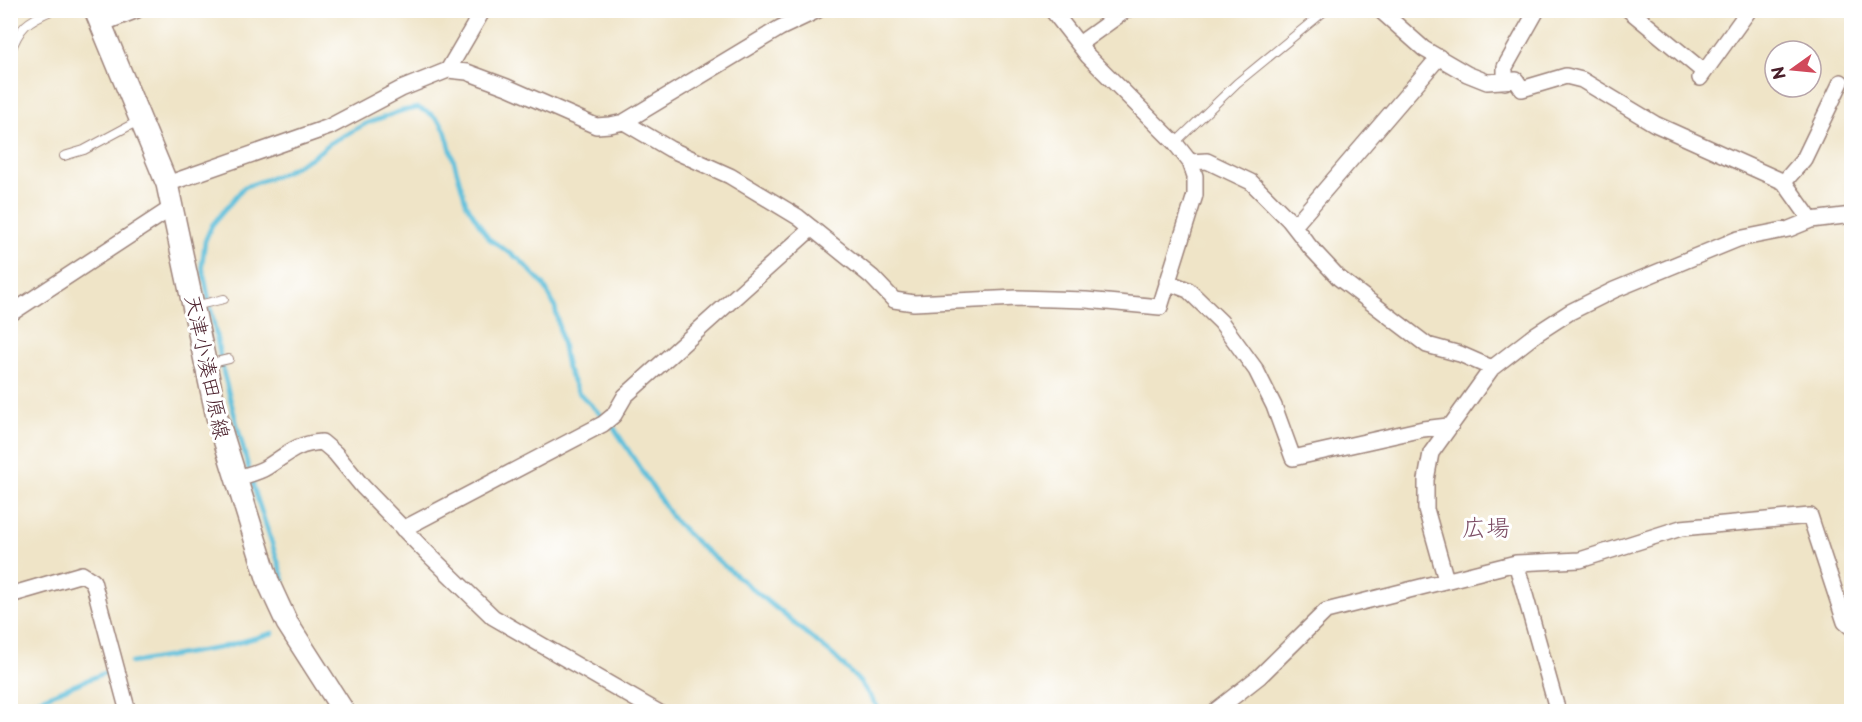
<svg xmlns="http://www.w3.org/2000/svg" width="1862" height="722" font-family="'Playpen Sans','Klee One',sans-serif">
  <style>
    .lines { fill: none; stroke-linecap: round; stroke-linejoin: round }
    .stream { stroke: #5ec0dc; stroke-width: 4.5 }
    .service-casing { stroke: #9c8279; stroke-width: 10 }
    .minor-casing { stroke: #9c8279; stroke-width: 18 }
    .secondary-casing { stroke: #9c8279; stroke-width: 24 }
    .service { stroke: #fff; stroke-width: 8 }
    .minor { stroke: #fff; stroke-width: 15 }
    .secondary { stroke: #fff; stroke-width: 21 }
    .labels { text-anchor: middle; stroke-width: 6; stroke-linejoin: round; paint-order: stroke }
    .street-label { font-size: 21px; fill: #4a1f2b; stroke: #fff }
    .quarter-label { font-size: 24px; fill: #7d4e65; stroke: #fff }
  </style>
  <rect width="100%" height="100%" fill="#fff"/>
  <filter id="ink" filterUnits="userSpaceOnUse"><feTurbulence type="fractalNoise" baseFrequency=".0167" numOctaves="2"/><feDisplacementMap in="SourceGraphic" scale="12" xChannelSelector="R" yChannelSelector="G"/><feConvolveMatrix kernelMatrix="1 2 1 2 8 2 1 2 1" color-interpolation-filters="sRGB"/></filter>
  <filter id="wash" filterUnits="userSpaceOnUse"><feTurbulence type="fractalNoise" baseFrequency=".008" numOctaves="4" result="noise"/><feDisplacementMap in="SourceGraphic" scale="24" xChannelSelector="R" yChannelSelector="G"/><feGaussianBlur stdDeviation="1.35" result="paint"/><feColorMatrix in="noise" values="0 0 0 0 0 0 0 0 0 0 0 0 0 0 0 0 0 1.4 0 .05"/><feComposite in="paint" operator="in"/></filter>
  <g filter="url(#wash)">
    <rect width="100%" height="100%" fill="#efe4c7"/>
    <g class="lines">
      <path class="stream" d="M284,580L254,489L224,375L202,265L205,241L212,225L244,187L281,174L314,156L330,143L367,123L401,111L418,108L431,114L440,122L445,130L466,203L488,238L520,260L544,285L555,307L567,368L578,392L614,428L673,519L699,545L834,656L860,682L881,712
        M131,663L219,648L273,633
        M10,711L112,670"/>
    </g>
  </g>
  <g filter="url(#ink)">
    <g class="lines">
      <g class="service-casing">
        <path id="service" d="M10,53C20,26 27,21 53,10
          M1175,143L1237,83L1326,10
          M64,156L84,150L140,120
          M194,306L224,299
          M207,364L229,359"/>
      </g>
      <g class="minor-casing">
        <path id="minor" d="M1380,10L1424,49L1467,74L1487,82L1516,80L1522,89L1566,76L1582,80L1655,124L1784,182L1811,220
          M1629,10L1704,72
          M101,24L137,10
          M1079,44L1126,10
          M448,70L483,10
          M1700,78L1749,10
          M1505,82V67L1537,10
          M624,122L670,149L730,176L798,217L872,277L894,300L914,303L1017,298L1086,300L1160,307L1195,195V176L1190,162L1175,143L1088,56L1052,10
          M1190,162L1207,161L1251,182L1289,220L1310,247L1339,278L1427,345L1460,354L1492,368
          M1784,182L1804,159L1841,82
          M167,184L329,127L401,89L448,70L467,72L507,87L596,126L610,125L624,122L780,28L818,10
          M1294,226L1439,57
          M1167,282L1188,290L1221,322L1256,370L1274,406L1293,458L1423,429L1448,426
          M10,314L173,207
          M235,479C245,475 258,473 267,467C288,454 295,444 322,442L335,453L363,487L422,548L493,617L658,712
          M403,529L603,424L614,415L625,396L812,228
          M1516,563L1558,712
          M1446,580L1426,509V480L1431,453L1492,368L1536,334L1570,312L1614,290L1738,239L1789,229L1811,220L1852,215
          M10,595L82,574L93,581L128,712
          M1214,712L1260,676L1326,611L1516,563L1580,560L1681,528L1810,516L1845,622L1852,628"/>
      </g>
      <g class="secondary-casing">
        <path id="secondary" d="M95,10L167,184L217,417L269,584L287,623L344,712"/>
      </g>
      <use href="#service" class="service"/>
      <use href="#minor" class="minor"/>
      <use href="#secondary" class="secondary"/>
    </g>
  </g>
  <g class="labels">
    <g class="street-label">
      <text transform="translate(207 367) rotate(78)" y="7">天津小湊田原線</text>
    </g>
    <g class="quarter-label">
      <text x="1486" y="536">広場</text>
    </g>
  </g>
  <rect width="1862" height="722" fill="none" stroke="#fff" stroke-width="36"/>
  <g transform="translate(1793 69) rotate(255)"><circle r="28" fill="#ffffff" stroke="#b7a5aa" stroke-width="1.5"/>
  <path d="M0-4.5L10 22L0 15L-10 22Z" fill="#d1495b"/>
  <text y="-9" font-size="16" font-weight="bold" text-anchor="middle" fill="#4a1f2b">N</text>
  </g>
</svg>
